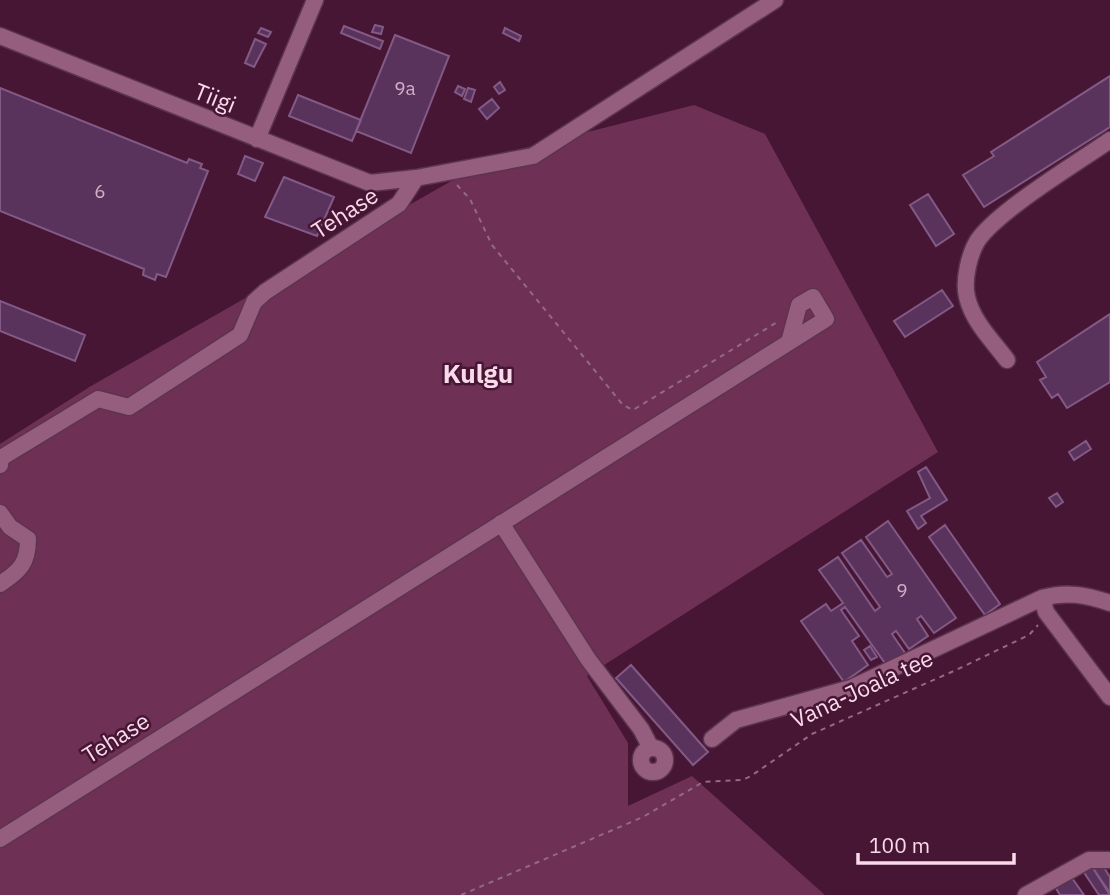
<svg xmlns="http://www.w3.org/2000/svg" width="1110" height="895" font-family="'IBM Plex Sans',sans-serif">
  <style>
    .green { fill: #6f3056 }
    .building { fill: #5a335d; stroke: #835a86; stroke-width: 2 }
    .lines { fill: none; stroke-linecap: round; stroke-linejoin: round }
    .minor-casing { stroke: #5c344d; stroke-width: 19 }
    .path { stroke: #936a82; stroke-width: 2; stroke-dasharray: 5 5; stroke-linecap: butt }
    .minor { stroke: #955e7e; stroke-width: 16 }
    .labels { text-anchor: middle; stroke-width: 5; stroke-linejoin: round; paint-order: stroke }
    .number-label { font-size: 19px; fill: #d1b0c7 }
    .street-label { font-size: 23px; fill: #f9d9ea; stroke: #461634 }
    .quarter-label { font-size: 26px; font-weight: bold; fill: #f9d9ea; stroke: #461634 }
  </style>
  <rect width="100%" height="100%" fill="#461634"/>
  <path class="green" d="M694,105L765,134L938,452L587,676L628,743V806L692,776L825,895H0V444L91,386L497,155Z"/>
  <path class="building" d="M375,25L383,27L381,34L372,32Z
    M344,26L383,41L380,49L341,33Z
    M261,28L271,32L268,37L258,33Z
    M505,28L521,36L519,41L503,33Z
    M395,35L449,56L411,153L356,131Z
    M255,39L266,44L254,67L245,63Z
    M1110,76V127L984,207L963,175L994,156L991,152Z
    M500,82L505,90L499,94L494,87Z
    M458,86L465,89L462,96L455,92Z
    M0,88L187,163L189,159L202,164L200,168L208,171L166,277L157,274L155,280L143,275L144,269L0,211Z
    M468,88L475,90L471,102L464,99Z
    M298,95L361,120L352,141L289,116Z
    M492,99L499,108L487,119L479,109Z
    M245,156L263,163L255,181L238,174Z
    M284,177L334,197L317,236L265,217Z
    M928,194L954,234L936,246L910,205Z
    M942,290L953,306L905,337L894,321Z
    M0,301L85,335L75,361L0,331Z
    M1110,314V382L1067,408L1058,394L1052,398L1040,380L1046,377L1037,362Z
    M1086,441L1091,449L1074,460L1069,452Z
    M926,467L947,500L921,516L926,523L918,529L907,511L930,498L918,472Z
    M1057,493L1063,502L1056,507L1049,498Z
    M888,521L956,618L934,633L921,616L917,619L928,636L909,649L896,631L892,634L905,653L887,666L845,607L841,610L859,636L852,641L868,665L844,682L801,621L826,604L831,611L843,603L819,570L838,557L875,611L880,607L842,553L861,540L887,577L892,574L866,537Z
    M945,525L1000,604L985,615L929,537Z
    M870,646L877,657L871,660L864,650Z
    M631,665L708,752L693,765L616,678Z
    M1101,863L1110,877V893L1093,868Z
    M1091,865L1110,895H1099L1083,871Z
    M1072,878L1084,895H1060L1054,885Z"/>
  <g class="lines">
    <g class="minor-casing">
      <path id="minor" d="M0,36L370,183L416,178
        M257,139L315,0
        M1007,360C992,340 973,322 967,297C963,281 969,254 978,240C999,210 1077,163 1110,140
        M0,465L1,458L98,399L129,407L240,335L254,302L265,292L399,204L416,178L533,156L775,0
        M0,513L10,527L28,539C28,563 20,571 0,584
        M501,523L588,659L641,729L651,748
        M1042,598L1046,612L1110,697
        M712,739L736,720L851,688L1042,598C1067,591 1086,595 1110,603
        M641 760a12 12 0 1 1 24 0a12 12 0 1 1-24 0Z
        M0,839L826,319L813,297L799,305L789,342
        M1026,895L1089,860H1110"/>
    </g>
    <path class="path" d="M457,185L470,199L492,245L623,405L633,410L779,321
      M461,895L643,817L703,782L742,780L751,776L812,734L956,670L1029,635L1038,625"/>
    <use href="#minor" class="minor"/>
  </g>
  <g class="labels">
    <g class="number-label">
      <text x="405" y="95">9a</text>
      <text x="100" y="198">6</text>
      <text x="902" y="597">9</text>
    </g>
    <g class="street-label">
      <text transform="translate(215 98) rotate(22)" y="8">Tiigi</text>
      <text transform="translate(345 213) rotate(-33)" y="8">Tehase</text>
      <text transform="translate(862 689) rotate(-25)" y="8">Vana-Joala tee</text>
      <text transform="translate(116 738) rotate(-32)" y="8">Tehase</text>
    </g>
    <g class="quarter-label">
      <text x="478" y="383">Kulgu</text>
    </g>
  </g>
  <path d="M858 853v10h156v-10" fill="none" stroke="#f9d9ea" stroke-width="3.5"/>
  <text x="869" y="853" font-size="21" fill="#f9d9ea" stroke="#461634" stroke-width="5" paint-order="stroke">100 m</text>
</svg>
